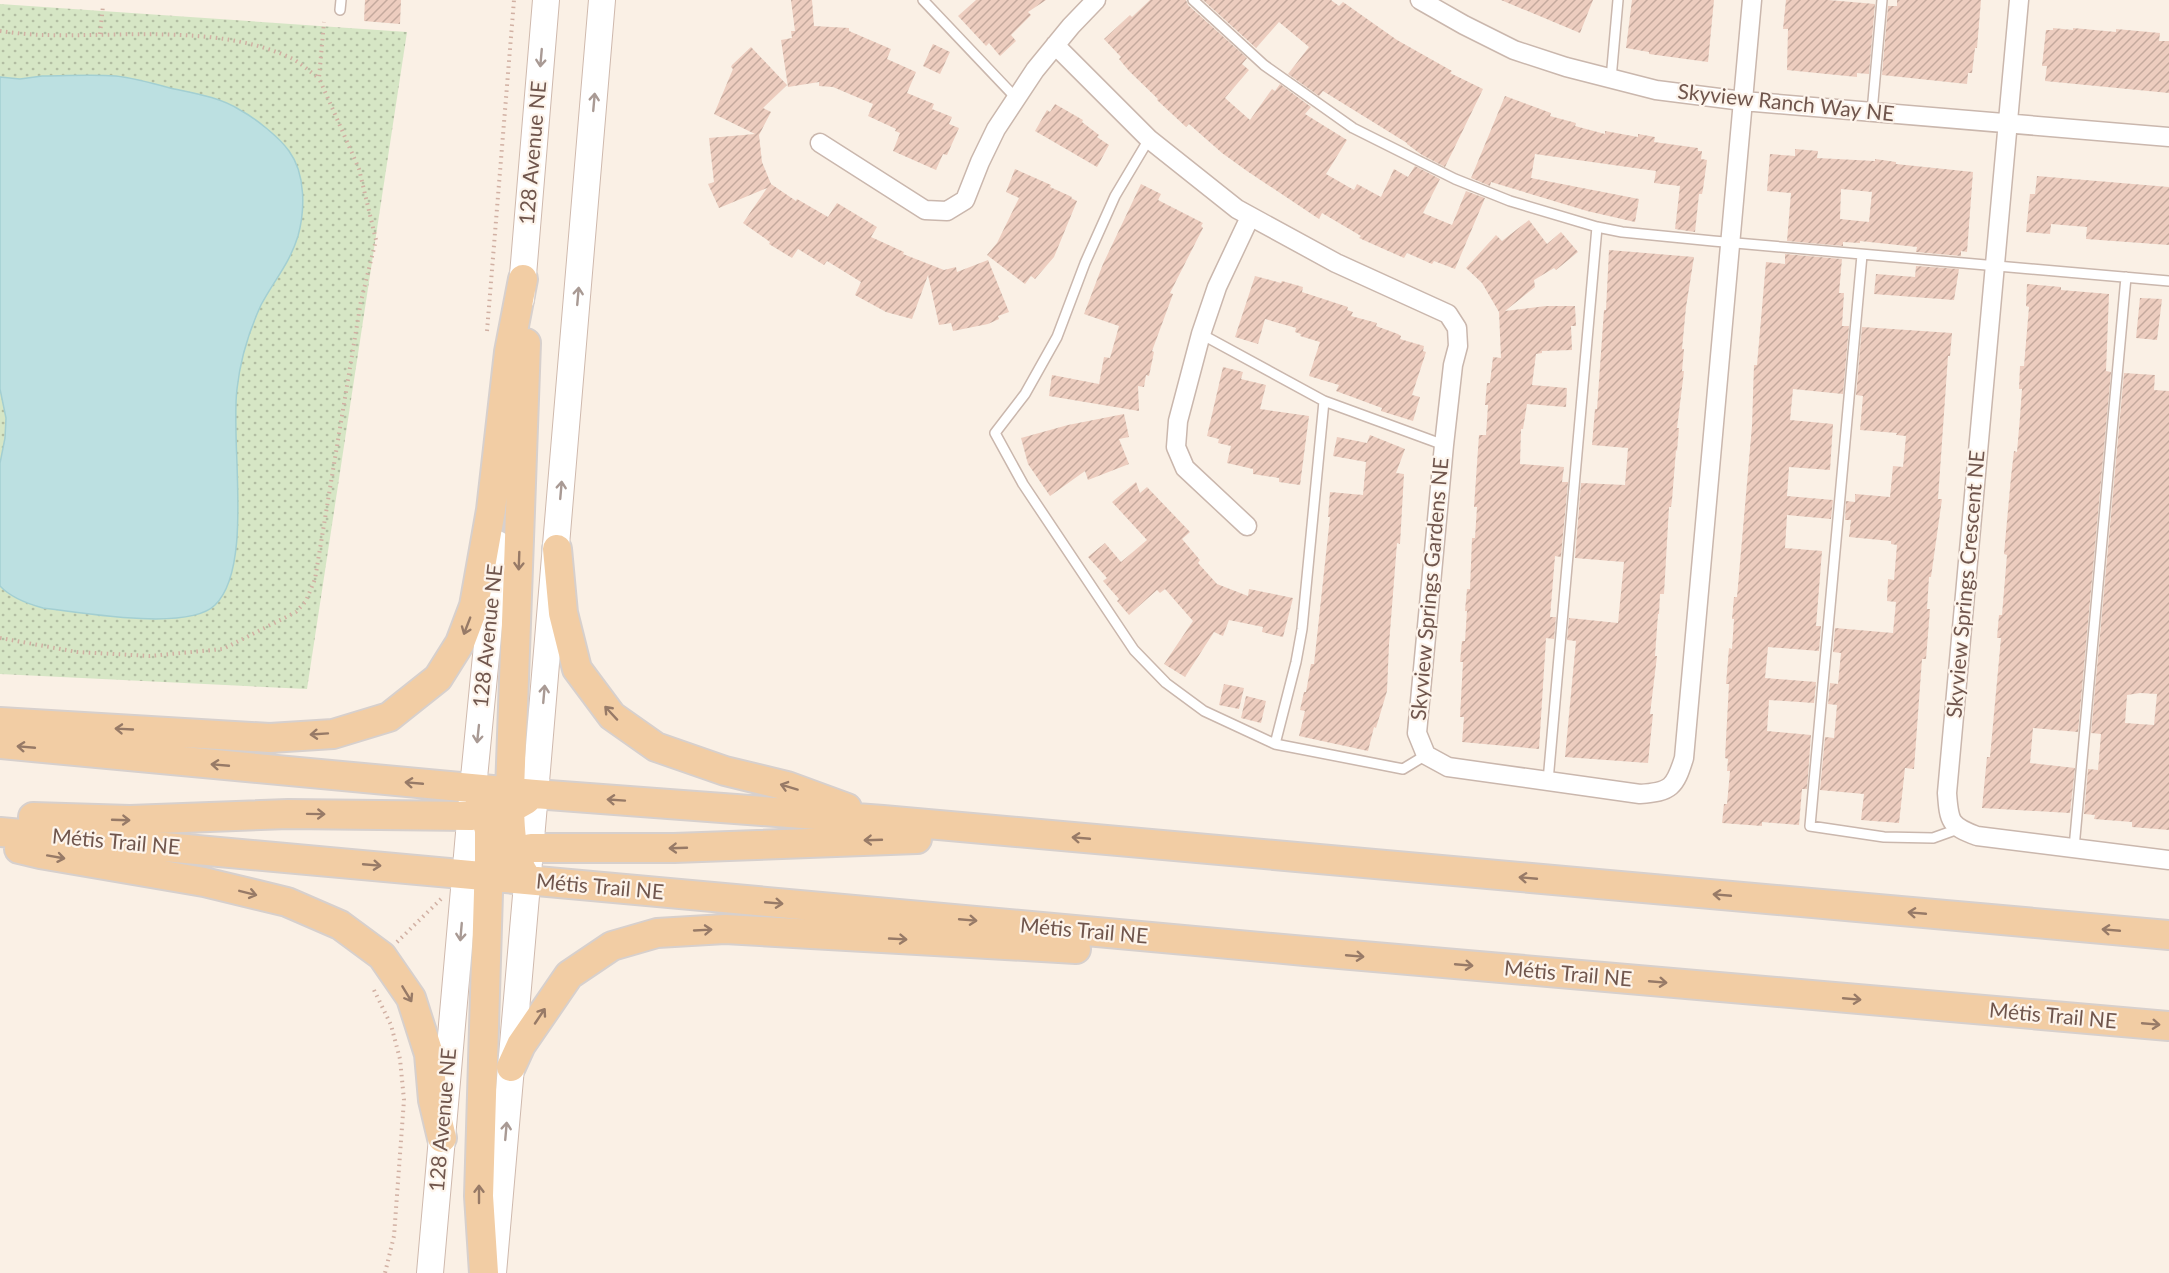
<svg xmlns="http://www.w3.org/2000/svg" width="2169" height="1273" font-family="Lato,sans-serif">
  <style>
    .park { fill: url(#park-dots) }
    .water { fill: #bce0e1; stroke: #a3cfd2; stroke-width: 1.5 }
    .building { fill: url(#building-hatch); fill-rule: evenodd }
    .lines { fill: none; stroke-linecap: round; stroke-linejoin: round }
    .service-casing { stroke: #cab7ad; stroke-width: 12 }
    .minor-casing { stroke: #cab7ad; stroke-width: 21 }
    .secondary-casing { stroke: #cfb9ad; stroke-width: 28 }
    .primary-casing { stroke: #d7d0cd; stroke-width: 32 }
    .path { stroke: #d1b0a3; stroke-width: 4; stroke-dasharray: 1.5 4.5; stroke-linecap: butt }
    .service { stroke: #fff; stroke-width: 9 }
    .minor { stroke: #fff; stroke-width: 18 }
    .secondary { stroke: #fff; stroke-width: 26 }
    .primary { stroke: #f2cda4; stroke-width: 28 }
    .oneway { stroke: #a99a94 }
    .oneway2 { stroke: #977a67 }
    .labels { text-anchor: middle; stroke-width: 4.5; stroke-linejoin: round; paint-order: stroke }
    .street-label { font-size: 21px; fill: #70564d; stroke: #fdf4eb }
  </style>
  <defs>
    <pattern id="park-dots" width="8" height="8" patternUnits="userSpaceOnUse" patternTransform="scale(1.5)"><rect width="8" height="8" fill="#d6e6c5"/><path d="M2 2h.1M6 6h.1" fill="none" stroke="#b2bda2" stroke-width="1.8" stroke-linecap="round"/></pattern>
    <pattern id="building-hatch" width="6" height="6" patternUnits="userSpaceOnUse" patternTransform="scale(1.5)"><rect width="6" height="6" fill="#edcdbf"/><path d="M-1 1l2-2M0 6l6-6M5 7l2-2" fill="none" stroke="#c4a99d"/></pattern>
  </defs>
  <rect width="100%" height="100%" fill="#faf0e5"/>
  <path class="park" d="M0,4L407,32L307,689L0,674Z"/>
  <path class="water" d="M42,76C67,76 92,74 116,76C134,78 152,83 170,88C193,93 220,97 240,110C255,118 279,137 289,151C306,174 305,211 298,236C289,265 274,280 261,305C249,331 240,361 237,389C230,442 254,567 215,605C188,632 80,612 43,608C28,604 11,598 0,586V463L5,438L6,418L0,389V77L20,79Z"/>
  <path class="building" d="M365,0H401L400,24L364,21Z
    M791,0H812L814,26L849,28V31L891,49L887,59L916,72L907,93L934,104L932,109L952,117L949,124L959,128L947,155L943,154L936,170L893,151L900,133L895,131L896,129L868,116L873,104L833,87L819,86V82L788,87L781,40L792,38L791,31H795Z
    M976,0H1046L1028,12L1031,15L1011,35L1016,41L1000,56L989,43L986,46L958,16Z
    M1150,0H1186L1188,5L1247,58L1242,64L1249,70L1225,98L1250,120L1272,89L1275,91L1280,84L1311,107L1305,114L1347,140L1326,174L1354,190L1357,184L1381,197L1394,169L1408,177L1415,166L1440,179L1423,213L1452,225L1466,191L1485,198L1455,269L1434,261L1432,264L1407,253L1404,258L1359,238L1361,236L1322,213L1319,219L1247,171L1222,153L1189,124L1186,127L1157,100L1158,99L1129,71L1119,59L1121,57L1104,39L1130,15L1132,17Z
    M1203,0H1331L1339,6L1343,2L1397,40L1452,71L1450,73L1483,89L1445,167L1422,155L1407,144V143L1323,91L1319,96L1288,74L1309,47L1279,22L1256,48Z
    M1501,0H1593L1580,33Z
    M1632,0H1714L1708,62L1649,54V52L1626,48Z
    M1786,0H1828L1875,4L1869,74L1857,73V77L1787,70L1788,29H1783Z
    M1897,0H1981L1977,48H1975L1972,73H1968L1967,84L1882,75L1888,6H1897Z
    M2053,28L2073,30V28L2116,32V29L2160,33L2159,41H2169V93L2045,81L2047,66H2042L2046,30H2053Z
    M933,44L950,52L940,74L923,66Z
    M751,47L787,85L763,108L771,112L759,135L762,162L771,184L796,201L797,199L828,217L837,203L877,227L871,237L904,252L903,254L944,270L956,267L957,272L988,260L1009,312L998,316L999,319L988,324L953,331L951,323L939,325L928,275L912,319L886,312L855,295L861,282L827,261L824,265L798,249L792,258L769,244L770,242L743,223L767,188L719,208L708,184L714,182L709,138L755,134L714,114L733,69L731,67L732,65Z
    M1505,96L1551,113L1550,116L1576,123L1575,126L1605,134V131L1638,137V134L1655,137L1654,142L1698,148V151H1702L1701,159L1707,160L1703,189L1702,194H1699L1695,232L1675,229L1680,186L1654,183L1656,171L1535,154L1531,178L1639,199L1635,222L1587,211L1491,182L1490,186L1471,178Z
    M1055,104L1083,120L1082,122L1099,135L1097,137L1109,145L1097,167L1035,131L1047,110L1050,112Z
    M1795,149L1818,151L1817,158L1875,161V159L1896,162V164L1973,172L1967,252L1961,251V256L1916,252L1917,247L1860,241V243L1843,242V246L1787,241L1791,193L1767,191L1770,154L1795,156ZM1841,189L1872,192L1869,222L1840,219Z
    M1015,169L1051,185L1050,187L1072,197L1071,198L1077,201L1054,257L1035,279L1031,276L1025,284L987,255L997,243L1019,198L1006,192Z
    M2037,176L2169,187V245L2086,239L2087,227L2051,224L2050,234L2026,232L2030,194H2035Z
    M1141,184L1161,194L1158,200L1203,223L1201,226L1203,228L1170,293L1173,294L1152,351L1154,352L1149,376L1146,375L1144,387L1138,386L1139,411L1049,396L1052,375L1099,384L1104,357L1110,358L1119,326L1084,314L1103,264Z
    M1529,220L1547,244L1561,232L1578,252L1556,270L1554,268L1534,280L1535,287L1505,311L1546,306H1575L1576,326H1571L1572,350L1542,351V353L1536,354L1532,385L1567,388L1566,407L1527,404L1523,429H1521L1520,464L1564,467L1562,482H1568L1561,557L1555,556L1550,617H1556L1554,639L1546,638L1539,749L1462,742L1464,717H1460L1463,662H1460L1462,641H1465L1467,611H1465L1467,589H1470L1472,538H1475L1477,507H1474L1479,435H1486L1488,405H1485L1487,383H1490L1493,357L1501,358L1499,312L1482,283L1466,268L1496,235L1502,241Z
    M1609,250L1694,257L1686,307L1682,349H1684L1682,371H1684L1677,428H1679L1677,451L1676,450L1672,500L1671,507H1669L1664,594H1660L1659,614H1658L1655,656H1657L1650,714H1653L1648,763L1565,757L1576,641L1567,640L1569,618L1618,623L1624,562L1575,558L1581,483L1625,485L1628,448L1592,445L1595,409H1597L1604,310H1606Z
    M1785,254L1842,259L1839,293H1844L1842,326H1849L1843,394L1793,389L1790,420L1833,424L1830,470L1789,467L1787,496L1833,500L1831,519L1787,515L1785,548L1822,551L1816,626H1821L1819,651L1768,647L1765,678L1816,682L1814,703L1769,700L1767,731L1811,735L1807,789H1802L1799,825L1762,822V826L1722,823L1724,804H1727L1730,771H1727L1728,759L1725,758L1729,684H1726L1729,648L1732,649L1734,619H1732L1734,597H1737L1752,426L1754,365H1757L1766,262L1785,264Z
    M1916,266L1959,269L1954,300L1874,294L1876,274L1915,277Z
    M1255,276L1281,283L1282,281L1303,287L1302,292L1348,307L1347,310L1353,312L1351,316L1377,323L1376,326L1398,334L1401,336L1400,339L1424,346L1423,351L1426,352L1412,395L1420,397L1413,421L1381,411L1382,408L1336,391L1339,385L1309,376L1320,342L1300,336L1301,334L1295,332L1296,328L1265,319L1258,344L1235,337Z
    M2027,284L2061,287V290L2109,294L2106,371L2111,372L2078,732L2033,728L2030,763L2075,768L2070,813L1982,808L1987,757H1990L2001,638H1997L1999,615H2002L2007,555L2004,554L2011,477L2014,451L2017,452L2020,417L2022,389H2019L2020,366H2024L2029,307L2026,306Z
    M2140,298L2162,299L2157,340L2136,338Z
    M1862,327L1952,333L1950,356H1948L1938,499H1942L1931,577H1929L1927,609H1930L1926,659H1922L1914,769L1905,768L1899,823L1861,820L1864,794L1820,790L1825,737L1834,738L1837,705L1828,704L1830,683L1838,684L1841,653L1833,652L1835,628L1893,633L1896,602L1887,601L1888,579L1894,580L1897,545L1891,544V541L1849,537L1851,520H1845L1846,501L1855,502V494L1890,497L1893,466L1903,467L1906,436L1896,435L1897,433L1860,430L1863,396L1856,395Z
    M1223,367L1243,372L1241,379L1266,385L1260,409L1309,416L1300,485L1279,482V478L1253,474V469L1227,463L1231,446L1218,443L1219,439L1207,436Z
    M2124,373L2155,375L2154,390L2169,391V830L2132,827V822L2094,819L2095,815L2084,814L2088,769L2098,770L2101,734L2091,733ZM2140,693L2157,694L2154,725L2125,723L2127,695Z
    M1124,414L1129,437L1119,439L1129,464L1088,480L1085,471L1050,496L1028,464L1021,438L1068,425Z
    M1370,435L1405,449L1396,473L1404,474L1400,544L1397,543L1389,644L1387,691L1376,728L1374,727L1368,751L1299,736L1305,711L1300,710L1304,692H1306L1311,664H1314L1330,517H1328L1330,492L1363,495L1366,462L1333,456L1337,437L1367,443Z
    M1136,482L1140,493L1147,487L1190,532L1182,539L1200,560L1198,563L1217,584L1248,596L1249,589L1293,598L1283,637L1262,632L1263,627L1229,620L1223,636L1214,632L1185,677L1164,664L1193,621L1165,589L1160,593L1157,590L1129,615L1117,601L1119,599L1103,581L1107,578L1088,557L1105,543L1121,562L1147,540L1112,502Z
    M1224,684L1244,688L1239,709L1219,705Z
    M1246,696L1266,701L1261,723L1241,718Z"/>
  <g class="lines">
    <g class="service-casing">
      <path id="service" d="M923,0L1016,98
        M1193,0L1264,65L1353,128L1455,179L1510,201L1597,227L1622,232L1713,241L2169,281
        M340,10L341,0
        M1611,79L1618,0
        M1872,112L1882,0
        M1149,139L1115,196L1085,263L1057,337L1025,394L995,433L1023,484L1134,650L1166,683L1204,711L1275,744L1403,769L1426,755
        M1862,255L1810,826L1884,837L1933,838L1958,829
        M1201,334L1324,401L1444,445
        M1275,744L1296,662L1302,629L1324,401
        M1548,781L1597,227
        M2074,848L2126,277"/>
    </g>
    <g class="minor-casing">
      <path id="minor" d="M1420,0L1464,25L1514,50L1566,67L1656,90L1743,101L2169,137
        M2019,0L1947,793C1949,822 1950,826 1977,836L2169,860
        M1055,45L1149,139L1237,209L1336,263L1448,314L1457,328L1458,346L1453,365L1444,445L1417,733L1426,755L1448,767L1640,794C1671,792 1675,787 1684,758L1752,0
        M820,143L925,210L947,211L965,200L980,162L996,129L1035,70L1071,26L1096,0
        M1247,526L1185,468L1176,447L1178,421L1201,334L1217,287L1250,217"/>
    </g>
    <g class="secondary-casing">
      <path id="secondary" d="M521,299L546,0
        M430,1273L473,788L497,544
        M493,1273L537,770L602,0"/>
    </g>
    <g class="primary-casing">
      <path id="primary" d="M526,343L510,791C510,822 509,854 528,880
        M557,549L563,613L577,669L612,716L656,747L725,771L787,786L847,808
        M0,722L270,738L333,734L389,717L438,678L460,643L474,606L491,510L509,352L523,279
        M0,744L535,794L883,820L2169,935
        M479,797L489,830V859L479,1196L484,1273
        M33,817L130,820L288,814L471,816L510,809L526,800
        M0,832L1305,951L2169,1026
        M19,849L40,854L204,882L287,902L340,925L382,956L411,998L429,1054L433,1100L442,1138
        M497,857L531,848H674L917,839
        M511,1067L521,1045L569,975L612,946L657,933L725,929L1076,949"/>
    </g>
    <path class="path" d="M0,31C15,33 31,35 46,35C124,37 221,24 293,59C302,64 310,72 319,78
      M100,34L103,6
      M487,331L514,0
      M0,638L77,652L150,656L223,649L296,612L306,601L315,579L361,301L376,240L359,169L319,78L324,22
      M397,942L441,899
      M374,990L391,1025L400,1059L404,1100L394,1236L385,1273"/>
    <use href="#service" class="service"/>
    <use href="#minor" class="minor"/>
    <use href="#secondary" class="secondary"/>
    <use href="#primary" class="primary"/>
  </g>
  <defs><path id="oneway-shaft" d="M-6 0H5M1.5-3L5.5 0L1.5 3" fill="none" stroke-width="1.6" stroke-linecap="round" stroke-linejoin="round" transform="scale(1.5)"/></defs>
  <g class="oneway">
    <use href="#oneway-shaft" transform="translate(541 58) rotate(95)"/>
    <use href="#oneway-shaft" transform="translate(594 102) rotate(-85)"/>
    <use href="#oneway-shaft" transform="translate(578 296) rotate(-85)"/>
    <use href="#oneway-shaft" transform="translate(561 490) rotate(-85)"/>
    <use href="#oneway-shaft" transform="translate(544 694) rotate(-85)"/>
    <use href="#oneway-shaft" transform="translate(478 734) rotate(96)"/>
    <use href="#oneway-shaft" transform="translate(461 932) rotate(95)"/>
    <use href="#oneway-shaft" transform="translate(506 1131) rotate(-85)"/>
  </g>
  <g class="oneway2">
    <use href="#oneway-shaft" transform="translate(519 561) rotate(92)"/>
    <use href="#oneway-shaft" transform="translate(467 626) rotate(111)"/>
    <use href="#oneway-shaft" transform="translate(611 713) rotate(-133)"/>
    <use href="#oneway-shaft" transform="translate(124 729) rotate(-177)"/>
    <use href="#oneway-shaft" transform="translate(319 734) rotate(176)"/>
    <use href="#oneway-shaft" transform="translate(26 747) rotate(-175)"/>
    <use href="#oneway-shaft" transform="translate(220 765) rotate(-175)"/>
    <use href="#oneway-shaft" transform="translate(414 783) rotate(-175)"/>
    <use href="#oneway-shaft" transform="translate(789 787) rotate(-163)"/>
    <use href="#oneway-shaft" transform="translate(616 800) rotate(-176)"/>
    <use href="#oneway-shaft" transform="translate(316 814) rotate(1)"/>
    <use href="#oneway-shaft" transform="translate(121 820) rotate(2)"/>
    <use href="#oneway-shaft" transform="translate(1081 838) rotate(-175)"/>
    <use href="#oneway-shaft" transform="translate(873 840) rotate(178)"/>
    <use href="#oneway-shaft" transform="translate(678 848) rotate(178)"/>
    <use href="#oneway-shaft" transform="translate(56 857) rotate(10)"/>
    <use href="#oneway-shaft" transform="translate(372 865) rotate(5)"/>
    <use href="#oneway-shaft" transform="translate(1528 878) rotate(-175)"/>
    <use href="#oneway-shaft" transform="translate(248 893) rotate(14)"/>
    <use href="#oneway-shaft" transform="translate(1722 895) rotate(-175)"/>
    <use href="#oneway-shaft" transform="translate(774 903) rotate(5)"/>
    <use href="#oneway-shaft" transform="translate(1917 913) rotate(-175)"/>
    <use href="#oneway-shaft" transform="translate(968 920) rotate(5)"/>
    <use href="#oneway-shaft" transform="translate(703 930) rotate(-3)"/>
    <use href="#oneway-shaft" transform="translate(2111 930) rotate(-175)"/>
    <use href="#oneway-shaft" transform="translate(898 939) rotate(3)"/>
    <use href="#oneway-shaft" transform="translate(1355 956) rotate(5)"/>
    <use href="#oneway-shaft" transform="translate(1464 965) rotate(5)"/>
    <use href="#oneway-shaft" transform="translate(1658 982) rotate(5)"/>
    <use href="#oneway-shaft" transform="translate(407 994) rotate(59)"/>
    <use href="#oneway-shaft" transform="translate(1852 999) rotate(5)"/>
    <use href="#oneway-shaft" transform="translate(540 1016) rotate(-56)"/>
    <use href="#oneway-shaft" transform="translate(2151 1024) rotate(5)"/>
    <use href="#oneway-shaft" transform="translate(479 1194) rotate(-90)"/>
  </g>
  <g class="labels">
    <g class="street-label">
      <text transform="translate(1786 103) rotate(6)" y="7">Skyview Ranch Way NE</text>
      <text transform="translate(533 153) rotate(-85)" y="7">128 Avenue NE</text>
      <text transform="translate(1966 584) rotate(-85)" y="7">Skyview Springs Crescent NE</text>
      <text transform="translate(1430 589) rotate(-85)" y="7">Skyview Springs Gardens NE</text>
      <text transform="translate(488 636) rotate(-84)" y="7">128 Avenue NE</text>
      <text transform="translate(116 842) rotate(5)" y="7">Métis Trail NE</text>
      <text transform="translate(600 887) rotate(5)" y="7">Métis Trail NE</text>
      <text transform="translate(1084 931) rotate(5)" y="7">Métis Trail NE</text>
      <text transform="translate(1568 974) rotate(5)" y="7">Métis Trail NE</text>
      <text transform="translate(2053 1016) rotate(5)" y="7">Métis Trail NE</text>
      <text transform="translate(443 1120) rotate(-85)" y="7">128 Avenue NE</text>
    </g>
  </g>
</svg>
